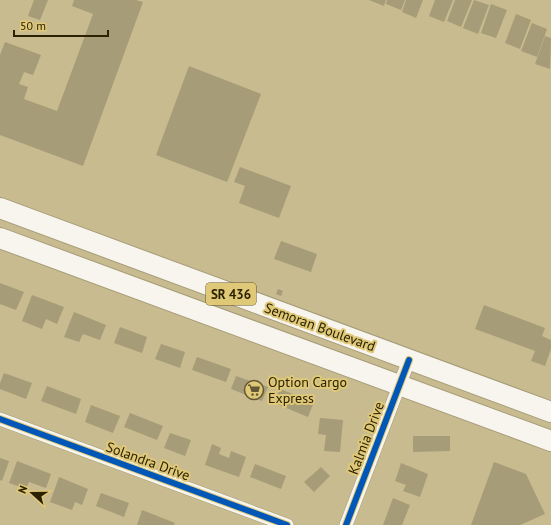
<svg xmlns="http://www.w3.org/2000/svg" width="551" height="525" font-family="'PT Sans',sans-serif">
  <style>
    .building { fill: #a69c78 }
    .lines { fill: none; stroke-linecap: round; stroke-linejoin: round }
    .minor-casing { stroke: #a69c78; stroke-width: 14 }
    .primary-casing { stroke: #a69c78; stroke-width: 22 }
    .minor { stroke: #f7f5ee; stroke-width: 13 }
    .primary { stroke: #f7f5ee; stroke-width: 20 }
    .cycleway-casing { stroke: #dfc878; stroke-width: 8 }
    .cycleway { stroke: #0057b8; stroke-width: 6 }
    .labels { text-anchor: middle; stroke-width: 4; stroke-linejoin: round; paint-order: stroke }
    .shield { fill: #dfc878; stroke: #625425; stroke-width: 1 }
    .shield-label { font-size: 13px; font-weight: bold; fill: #2c2201 }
    .street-label { font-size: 14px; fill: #2c2201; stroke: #dfc878 }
    .poi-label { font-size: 14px; fill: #2c2201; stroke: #dfc878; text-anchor: start }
  </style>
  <rect width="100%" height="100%" fill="#c8bb8f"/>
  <path class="building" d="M34,0H48L40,20L28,16Z
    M74,0H136L143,2L83,166L0,135V55L5,42L41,55L33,75L24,72L19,84L28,87L24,99L57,111L93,14L72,6Z
    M369,0H386L384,6Z
    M387,0H405L401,10L386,4Z
    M406,0H423L416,18L402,12Z
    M435,0H453L444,22L429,16Z
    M455,0H472L461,27L447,21Z
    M474,0L489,5L478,34L463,28Z
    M491,4L507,10L496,38L481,33Z
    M516,14L531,20L520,49L505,43Z
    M532,23L547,29L537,57L521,51Z
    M545,36L551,38L550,69L535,64Z
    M189,66L261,94L227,182L156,155Z
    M240,167L291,186L279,218L239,203L245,186L234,182Z
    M281,241L317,254L311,272L274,259Z
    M0,283L24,292L16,310L0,304Z
    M278,289L283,291L281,296L276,294Z
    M32,295L64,307L57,324L46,319L42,329L22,321Z
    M484,305L545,328L542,336L551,340V349L545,366L531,361L535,351L475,329Z
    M74,312L106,325L100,340L83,334L79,342L64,337Z
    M120,327L147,337L142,353L114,343Z
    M161,344L185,352L180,368L155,359Z
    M197,357L231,369L226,382L192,370Z
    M4,373L32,383L26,399L0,389V383Z
    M236,376L268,387L262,401L231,389Z
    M47,386L81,399L76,414L41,401Z
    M280,389L314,402L308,417L274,403Z
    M91,405L120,416L113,433L85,422Z
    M130,413L163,426L157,440L124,427Z
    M320,418L343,420L340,452L324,451L326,435L318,434Z
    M170,433L191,440L185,456L164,448Z
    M413,436H450V451L413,452Z
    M212,444L221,448L219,454L229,458L231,451L246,457L239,477L205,465Z
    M0,458L9,461L2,481L0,480Z
    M17,461L51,474L46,488L29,482L26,489L9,483Z
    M494,462L526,474L545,514L520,525H471Z
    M401,463L428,474L420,497L403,491L406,485L395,481Z
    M255,464L286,476L281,489L250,477Z
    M321,467L330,476L314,492L304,482Z
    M59,477L88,489L82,505L75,502L72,510L50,502Z
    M101,493L129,503L124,517L96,506Z
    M393,498L410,505L402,525H383Z
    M142,510L175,523L174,525H137Z"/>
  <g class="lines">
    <g class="minor-casing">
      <path id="minor" d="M0,419L287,525
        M346,525L409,360"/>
    </g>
    <g class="primary-casing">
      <path id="primary" d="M0,208L551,412
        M0,238L551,441"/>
    </g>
    <use href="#minor" class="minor"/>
    <use href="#primary" class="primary"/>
    <g class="cycleway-casing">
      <path id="cycleway" d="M0,419L287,525
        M346,525L409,360"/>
    </g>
    <use href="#cycleway" class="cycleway"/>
  </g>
  <defs>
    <g id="supermarket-ring" transform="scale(1)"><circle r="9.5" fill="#dfc878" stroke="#635833" stroke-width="1.5"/><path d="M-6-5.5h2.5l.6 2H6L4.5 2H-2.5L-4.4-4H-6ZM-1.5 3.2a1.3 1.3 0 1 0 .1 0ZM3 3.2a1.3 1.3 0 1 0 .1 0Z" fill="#635833"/></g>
  </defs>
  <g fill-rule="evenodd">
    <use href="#supermarket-ring" x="254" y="390"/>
  </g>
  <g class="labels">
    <rect class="shield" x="206" y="283" width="50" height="22" rx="3"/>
    <g class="shield-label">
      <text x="231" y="299">SR 436</text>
    </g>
    <g class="street-label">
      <text transform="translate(320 327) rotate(20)" y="5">Semoran Boulevard</text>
      <text transform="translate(366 438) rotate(-69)" y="5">Kalmia Drive</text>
      <text transform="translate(148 461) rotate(20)" y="5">Solandra Drive</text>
    </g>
    <g class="poi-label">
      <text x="268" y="387">Option Cargo<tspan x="268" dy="16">Express</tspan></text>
    </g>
  </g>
  <g transform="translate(32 493) rotate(291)" stroke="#dfc878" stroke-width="3" paint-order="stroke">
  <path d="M0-3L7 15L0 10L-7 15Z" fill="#2c2201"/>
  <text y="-6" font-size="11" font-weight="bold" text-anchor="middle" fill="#2c2201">N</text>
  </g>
  <path d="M14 30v6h94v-6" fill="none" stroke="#2c2201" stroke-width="2"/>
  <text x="20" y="30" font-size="12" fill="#2c2201" stroke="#dfc878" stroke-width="3" paint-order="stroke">50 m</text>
</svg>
